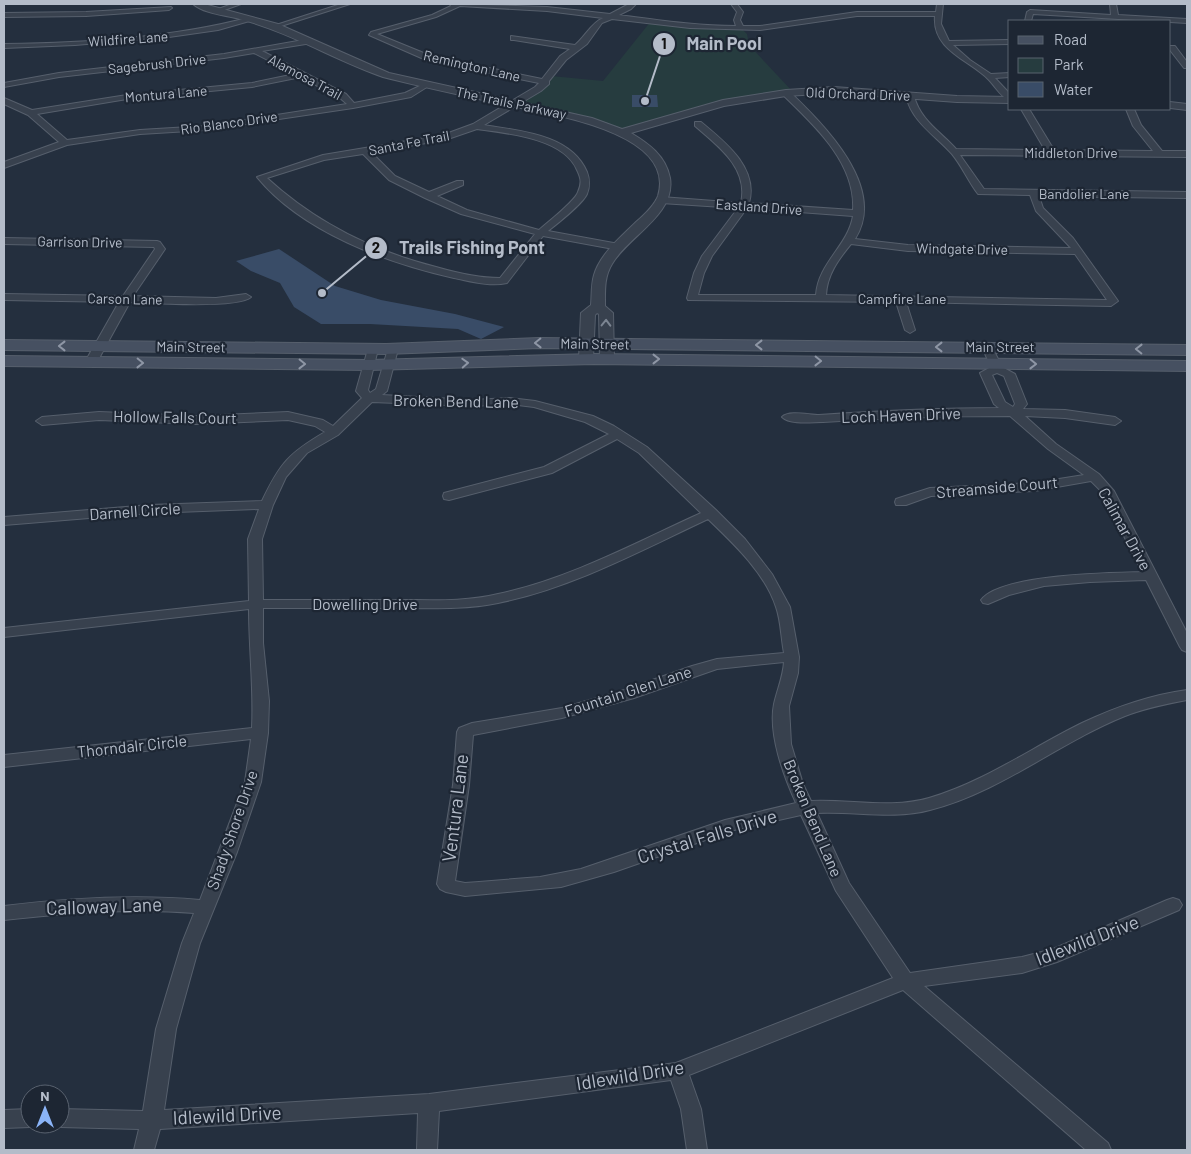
<svg xmlns="http://www.w3.org/2000/svg" width="1191" height="1154" font-family="Barlow,sans-serif">
  <style>
    .green { fill: #263c3f }
    .water { fill: #394c67 }
    .lines { fill: none; stroke-linecap: round; stroke-linejoin: round }
    .minor-casing { stroke: #565f6c; stroke-width: 2 }
    .tertiary-casing { stroke: #565f6c; stroke-width: 2 }
    .secondary-casing { stroke: #565f6c; stroke-width: 2 }
    .minor { fill: #38414e; fill-rule: evenodd }
    .tertiary { fill: #38414e; fill-rule: evenodd }
    .secondary { fill: #465061; fill-rule: evenodd }
    .oneway { stroke: #7c8592 }
    .oneway2 { stroke: #8e96a5 }
    .labels { text-anchor: middle; stroke-width: 4.5; stroke-linejoin: round; paint-order: stroke }
    .far-street-label { font-size: 14px; fill: #b4bcc9; stroke: #1d2633 }
    .street-label { font-size: 16px; fill: #b4bcc9; stroke: #1d2633 }
    .near-street-label { font-size: 19px; fill: #b4bcc9; stroke: #1d2633 }
    .leader { fill: none; stroke: #b4bcc9; stroke-width: 2 }
    .callout-dot { fill: #b4bcc9; stroke: #1d2633; stroke-width: 2 }
    .mark-label { font-size: 15px; text-anchor: middle; font-weight: bold; fill: #111 }
    .callout-label { font-size: 18px; text-anchor: middle; font-weight: bold; fill: #b4bcc9; stroke: #1d2633; stroke-width: 4.5; stroke-linejoin: round; paint-order: stroke }
  </style>
  <rect width="100%" height="100%" fill="#242f3e"/>
  <path class="green" d="M651,21L741,28L747,34L749,45L793,92L763,96L622,132L514,104L551,76L603,81Z"/>
  <path class="water" d="M632,95H657L658,107H632Z
    M279,249L335,286L381,300L455,314L504,327L481,339L458,329L370,324H321L294,307L280,283L251,271L236,261Z"/>
  <g class="lines">
    <g class="minor-casing">
      <path id="minor" d="M232,4H241L216,13L213,11Z
        M341,4H350L278,27L273,26Z
        M450,4L547,7L610,14L629,4H636L631,9L619,15C658,20 697,26 736,26L734,20L737,12L731,4H737L743,12L740,20L743,26H760L857,12H936L937,4H943L941,24L949,41L1010,40V44L953,45L970,60L991,74L1010,73V77L995,78L1010,94V101C1001,97 995,86 988,79C969,60 932,50 935,16H857L760,30L690,28L612,19L602,23L587,44L566,60L549,81V84L541,91L484,125C519,131 571,134 587,172C590,180 590,186 587,194C583,203 557,224 548,231L619,244L624,247L619,250L543,236L507,283C490,287 470,281 454,278C387,263 302,232 257,177L323,155L443,135L473,124L535,87L539,83L426,60L369,35L371,32L432,15L451,6ZM460,6L547,11L603,18C591,23 585,37 575,45L511,36V40H514L570,49L560,56L542,79L431,56L377,34L436,17ZM477,129C506,133 564,138 577,170C581,178 582,183 578,192C575,201 548,222 539,230L467,210L437,196L463,185V181H457L429,192L395,176L371,152L445,140ZM363,154L389,180L425,198L461,214L535,234L500,278C478,278 457,273 436,267C373,251 315,222 267,178L324,160Z
        M1110,4H1116L1118,15L1187,19V23L1033,14L1031,21H1025L1027,12L1030,10L1111,15Z
        M171,7L172,8L169,10L86,16L4,17V13L86,12Z
        M251,17L253,18V20L218,30L169,37L75,45L4,48V44C86,43 171,38 251,17Z
        M309,39H312V43L262,51L346,94L354,103L405,93L426,83L430,85L411,97L353,108L206,130L140,134L67,145L4,168V162L59,142L28,115L4,104V98L32,110L127,95L252,83L295,74L254,53L224,58L59,77L4,87V83L59,73L224,54ZM301,77L340,98L347,104L206,126L140,130L67,140L37,114L127,99L252,87Z
        M1170,46H1175L1187,62V68H1184L1170,50Z
        M783,91H789C823,124 888,187 855,239L908,245L1071,248L1036,211L1030,195L978,194C968,181 962,166 952,154C935,135 912,122 906,96L910,94L914,96C920,120 941,132 956,149L1045,150L1021,109H1029L1054,150L1153,151L1133,126L1126,109H1134L1141,125L1162,151H1187V157L960,155L984,189L1187,192V198L1039,196L1043,208L1073,238L1118,301L1111,306L906,302L915,330L910,333L905,330L896,302L688,300L687,298L694,273L702,256L738,208L661,203L656,200L661,197L741,203C749,168 718,146 695,126V122H701C725,142 759,168 749,203L853,210C856,163 814,125 783,95ZM747,208L853,216C848,246 818,263 816,295H698L704,273L712,256ZM851,244L908,251L1075,254L1107,300L826,295C827,275 838,260 851,244Z
        M4,238L157,241L160,242L165,249L133,296L216,298L246,294L251,297C238,309 151,303 130,302L97,362L91,365L85,362L119,302L4,300V294L123,296L155,249L154,247L4,244Z
        M987,344L992,347L1002,367L1015,374L1027,404L1023,409L1065,410L1115,417L1121,421L1115,425L1065,418L1025,416L1056,444L1099,474L1114,491L1187,633V652L1182,650L1180,647L1146,580L1090,582L1044,586L1009,595L988,604L983,603L981,600C1000,574 1110,573 1142,572L1102,492L1091,481L1034,491L931,496L906,505H896L895,502L896,499L930,488L1034,483L1084,475L1048,449L1010,416C947,416 885,418 823,422C812,422 790,425 782,417C789,410 809,415 819,415C879,411 939,408 999,408L994,404L980,373L991,367L982,347ZM997,373L1004,376L1015,404L1013,407L1005,402L992,375Z
        M373,346L378,349L368,390L370,393L376,389L388,349L393,346L398,349L387,391L382,395L473,400L510,398L535,401L593,416L614,426L647,447L716,510L745,539L772,574L790,607L799,657L798,673L789,706L791,744L803,784L811,801C850,799 891,809 929,798C984,782 1031,748 1082,723C1116,707 1150,695 1187,690V700C1166,704 1145,708 1125,716C1058,743 1001,792 930,810C893,820 855,811 817,813L849,883L910,973L1022,957L1053,949L1167,900L1173,898L1179,900L1182,905L1179,910L1057,962L1022,973L924,986L1108,1143L1111,1150H1086L903,990L689,1075L701,1109L707,1150H687L681,1109L671,1080L439,1111L437,1150H417L418,1113L160,1129L154,1150H134L139,1129L60,1127L53,1124H60V1109L143,1111L156,1029L182,943L194,913C131,908 67,913 4,920V906C69,898 134,894 200,900L245,782L251,739L4,767V755L252,728C254,689 249,649 249,609L4,637V628L249,601L248,539L259,509L150,513L4,525V517L150,505L262,501C280,463 289,453 325,432L315,426L288,420L196,424L99,420L42,425L36,421L42,417L99,412L196,416L288,412L323,420L333,426L362,398L356,391L368,349ZM372,402L473,406L510,404L534,407L585,422L609,434L544,467L444,493L443,496L444,499L449,500L552,473L617,439L639,453L701,513C635,543 569,579 498,594C466,602 432,600 399,600C354,600 308,600 263,600L262,539L273,505L286,477L307,453L338,435ZM708,519C734,544 765,573 776,607C781,621 781,638 784,653L717,659L692,666L624,690L562,708L472,723L459,728L457,732L453,785L437,884L440,889L446,892L465,896L561,887L614,872L734,830L801,815L836,891L893,978L676,1063L429,1094L164,1110L176,1029L200,943L237,852L261,782L268,733L269,701L263,643V608C307,608 351,608 395,608C429,608 464,610 498,603C572,588 640,551 708,519ZM784,662C783,677 777,690 774,704C768,734 784,777 796,803L725,820L581,869L540,877L479,882L465,883L455,881L469,785L473,735L562,718L634,698L717,669Z
        M30,1109V1124H37L30,1127L4,1128V1110Z"/>
    </g>
    <g class="tertiary-casing">
      <path id="tertiary" d="M193,4H204L278,24L389,73L592,118L622,129L723,100L786,90L834,87L957,96L1010,97V103L957,102L834,93L786,96L724,106L631,133C648,143 666,156 670,178C676,215 628,236 612,264C604,277 605,291 605,306L613,313L614,359L612,362H602L600,359L599,314L597,313L595,315L593,359L591,362H581L579,359L581,313L591,305C592,295 591,285 594,275C600,254 621,237 636,222C644,215 654,206 658,196C678,130 542,113 501,104C462,95 422,87 383,77C332,59 288,31 236,18C223,15 203,13 193,4Z
        M1170,102L1187,104V110L1170,108Z"/>
    </g>
    <g class="secondary-casing">
      <path id="secondary" d="M539,338L1187,345V355L539,348L386,354L4,350V340L386,344Z
        M594,354L1187,361V371L594,364L369,370L4,366V356L369,360Z"/>
    </g>
    <use href="#minor" class="minor"/>
    <use href="#tertiary" class="tertiary"/>
    <use href="#secondary" class="secondary"/>
  </g>
  <defs><path id="oneway-chevron" d="M-2-3.5L2.5 0L-2 3.5" fill="none" stroke-width="1.6" stroke-linecap="round" stroke-linejoin="round" transform="scale(1.25)"/></defs>
  <use class="oneway" href="#oneway-chevron" transform="translate(606 323) rotate(-89)"/>
  <g class="oneway2">
    <use href="#oneway-chevron" transform="translate(538 343) rotate(179)"/>
    <use href="#oneway-chevron" transform="translate(759 345) rotate(-180)"/>
    <use href="#oneway-chevron" transform="translate(62 346) rotate(-180)"/>
    <use href="#oneway-chevron" transform="translate(939 347) rotate(-180)"/>
    <use href="#oneway-chevron" transform="translate(1139 349) rotate(-179)"/>
    <use href="#oneway-chevron" transform="translate(656 359)"/>
    <use href="#oneway-chevron" transform="translate(818 361) rotate(1)"/>
    <use href="#oneway-chevron" transform="translate(140 363) rotate(1)"/>
    <use href="#oneway-chevron" transform="translate(465 363) rotate(-3)"/>
    <use href="#oneway-chevron" transform="translate(302 364) rotate(1)"/>
    <use href="#oneway-chevron" transform="translate(1033 364) rotate(1)"/>
  </g>
  <g class="labels">
    <g class="far-street-label">
      <text transform="translate(128 39) rotate(-4)" y="5">Wildfire Lane</text>
      <text transform="translate(157 64) rotate(-6)" y="5">Sagebrush Drive</text>
      <text transform="translate(472 66) rotate(13)" y="5">Remington Lane</text>
      <text transform="translate(305 77) rotate(28)" y="5">Alamosa Trail</text>
      <text transform="translate(166 94) rotate(-5)" y="5">Montura Lane</text>
      <text transform="translate(858 94) rotate(2)" y="5">Old Orchard Drive</text>
      <text transform="translate(511 103) rotate(12)" y="5">The Trails Parkway</text>
      <text transform="translate(229 123) rotate(-8)" y="5">Rio Blanco Drive</text>
      <text transform="translate(409 143) rotate(-11)" y="5">Santa Fe Trail</text>
      <text x="1071" y="158">Middleton Drive</text>
      <text x="1084" y="199">Bandolier Lane</text>
      <text transform="translate(759 207) rotate(4)" y="5">Eastland Drive</text>
      <text transform="translate(80 242) rotate(1)" y="5">Garrison Drive</text>
      <text transform="translate(962 249) rotate(1)" y="5">Windgate Drive</text>
      <text transform="translate(125 299) rotate(1)" y="5">Carson Lane</text>
      <text x="902" y="304">Campfire Lane</text>
      <text transform="translate(595 344) rotate(1)" y="5">Main Street</text>
      <text transform="translate(191 347) rotate(1)" y="5">Main Street</text>
      <text x="1000" y="352">Main Street</text>
    </g>
    <g class="street-label">
      <text transform="translate(456 401) rotate(1)" y="6">Broken Bend Lane</text>
      <text transform="translate(901 415) rotate(-2)" y="6">Loch Haven Drive</text>
      <text transform="translate(175 417) rotate(1)" y="6">Hollow Falls Court</text>
      <text transform="translate(997 487) rotate(-5)" y="6">Streamside Court</text>
      <text transform="translate(135 511) rotate(-4)" y="6">Darnell Circle</text>
      <text transform="translate(1125 529) rotate(61)" y="6">Calimar Drive</text>
      <text x="365" y="610">Dowelling Drive</text>
      <text transform="translate(628 691) rotate(-18)" y="6">Fountain Glen Lane</text>
      <text transform="translate(132 746) rotate(-6)" y="6">Thorndalr Circle</text>
      <text transform="translate(813 818) rotate(67)" y="6">Broken Bend Lane</text>
      <text transform="translate(232 830) rotate(-71)" y="6">Shady Shore Drive</text>
    </g>
    <g class="near-street-label">
      <text transform="translate(455 808) rotate(-83)" y="7">Ventura Lane</text>
      <text transform="translate(707 836) rotate(-17)" y="7">Crystal Falls Drive</text>
      <text transform="translate(104 906) rotate(-2)" y="7">Calloway Lane</text>
      <text transform="translate(1087 940) rotate(-21)" y="7">Idlewild Drive</text>
      <text transform="translate(630 1075) rotate(-9)" y="7">Idlewild Drive</text>
      <text transform="translate(227 1115) rotate(-3)" y="7">Idlewild Drive</text>
    </g>
  </g>
  <path class="leader" d="M645 101L664 44M322 293L376 248"/>
  <g class="callout-dot">
    <circle cx="645" cy="101" r="5"/>
    <circle cx="322" cy="293" r="5"/>
    <circle cx="664" cy="44" r="12"/>
    <circle cx="376" cy="248" r="12"/>
  </g>
  <g class="mark-label">
    <text x="664" y="49">1</text>
    <text x="376" y="253">2</text>
  </g>
  <g class="callout-label">
    <text x="724" y="50">Main Pool</text>
    <text x="472" y="254">Trails Fishing Pont</text>
  </g>
  <rect width="1191" height="1154" fill="none" stroke="#b4bcc9" stroke-width="10"/>
  <rect x="1008" y="20" width="162" height="90" fill="#1d2633" stroke="#59626f"/>
  <rect x="1018" y="36" width="25" height="8" fill="#465061" stroke="#59626f"/>
  <text x="1054" y="45" font-size="15" fill="#b4bcc9">Road</text>
  <rect x="1018" y="58" width="25" height="15" fill="#263c3f" stroke="#59626f"/>
  <text x="1054" y="70" font-size="15" fill="#b4bcc9">Park</text>
  <rect x="1018" y="82" width="25" height="15" fill="#394c67" stroke="#59626f"/>
  <text x="1054" y="95" font-size="15" fill="#b4bcc9">Water</text>
  <g transform="translate(45 1109)"><circle r="24" fill="#1d2633" stroke="#59626f"/>
  <path d="M0-4L9 19L0 12L-9 19Z" fill="#8ab4f8"/>
  <text y="-8" font-size="14" font-weight="bold" text-anchor="middle" fill="#b4bcc9">N</text>
  </g>
</svg>
